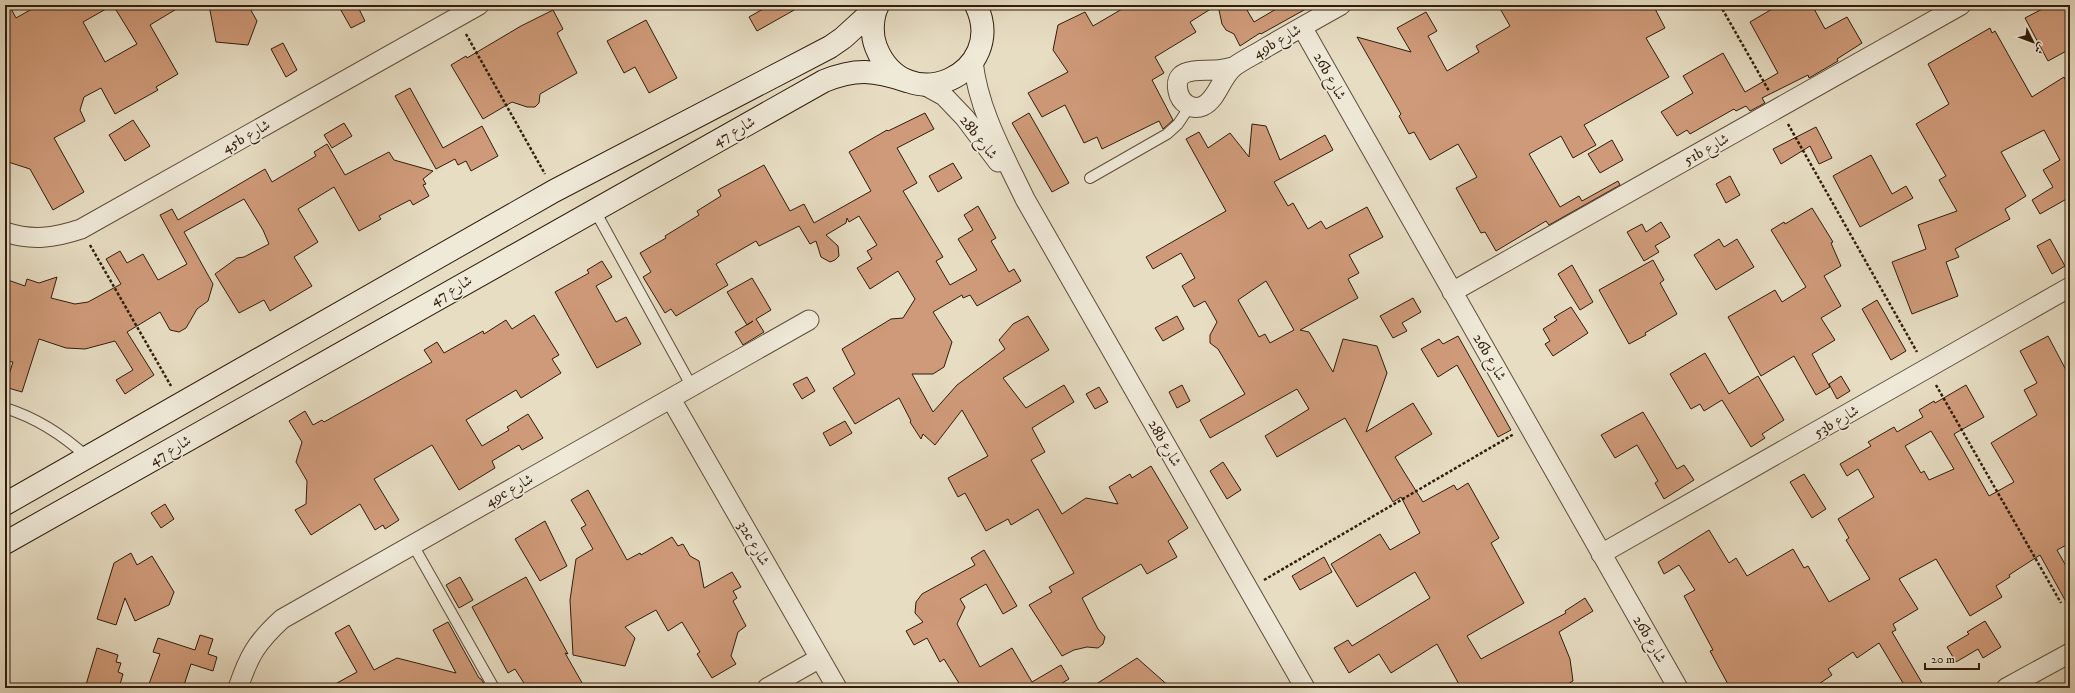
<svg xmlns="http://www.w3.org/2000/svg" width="2075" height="693" font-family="'IM FELL DW Pica',Amiri,serif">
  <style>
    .building { fill: #cf9a79; stroke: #301d0c; fill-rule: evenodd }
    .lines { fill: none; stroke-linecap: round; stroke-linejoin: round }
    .lane-casing { stroke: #5e4d3a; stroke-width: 12 }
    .street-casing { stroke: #5e4d3a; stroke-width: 21 }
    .secondary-casing { stroke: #301d0c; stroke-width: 24 }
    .path { stroke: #301d0c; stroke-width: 2.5; stroke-dasharray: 3 2; stroke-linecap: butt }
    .lane { stroke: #efe9d8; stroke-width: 10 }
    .street { stroke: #efe9d8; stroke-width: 19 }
    .secondary { stroke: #efe9d8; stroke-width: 22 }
    .labels { text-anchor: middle; stroke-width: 3; stroke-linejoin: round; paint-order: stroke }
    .street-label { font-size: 15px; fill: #301d0c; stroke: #efe9d8 }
  </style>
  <rect width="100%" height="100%" fill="#e7ddc3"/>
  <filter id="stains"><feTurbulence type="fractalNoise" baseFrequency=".005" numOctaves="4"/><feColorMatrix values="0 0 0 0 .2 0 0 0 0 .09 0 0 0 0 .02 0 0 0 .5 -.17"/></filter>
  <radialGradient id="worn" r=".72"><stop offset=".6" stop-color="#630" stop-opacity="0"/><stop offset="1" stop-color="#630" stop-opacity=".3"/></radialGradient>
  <path class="building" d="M5,5H9L16,18L39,5H183L150,25L178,74L156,87L158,90L115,114L101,88L84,97L80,110L85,121L54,138L84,192L53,210L30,169L5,161ZM113,5L137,44L105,62L83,22Z
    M209,5H248L257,21L248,45L216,42Z
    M338,5H357L365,21L351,28Z
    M770,5H803L757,31L749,17Z
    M1129,5H1217L1190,22L1196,32L1155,57L1164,73L1152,80L1173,120L1163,129L1159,121L1102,149L1097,137L1084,143L1065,105L1042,117L1028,93L1068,72L1053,50L1058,25L1085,12L1093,26Z
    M1226,5H1244L1254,22L1283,5H1313L1261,34L1260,33L1240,46L1234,34L1226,30L1222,24L1219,10Z
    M1498,5H1653L1665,28L1646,38L1669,77L1584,125L1596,145L1573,158L1561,136L1529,154L1560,207L1579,196L1582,201L1618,181L1620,185L1549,225L1546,221L1496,251L1485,232L1481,233L1456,188L1477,177L1458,144L1430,160L1414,132L1409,134L1399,116L1401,114L1357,37L1411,52L1397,28L1426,12L1437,31L1428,36L1447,71L1479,52L1476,46L1510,26Z
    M1779,5H1812L1825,29L1847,17L1862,43L1837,59L1838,61L1809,78L1808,75L1762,98L1765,103L1750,111L1746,106L1736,111L1734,109L1690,134L1687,130L1677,136L1661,112L1693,93L1683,76L1723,53L1745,92L1778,73L1750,22Z
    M2050,5H2066L2070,12V49L2048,61L2025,18Z
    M553,10L563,29L557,33L577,73L540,94L539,103L535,107H527L512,102L483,119L451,65L466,56L467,58L521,26Z
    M646,20L677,78L649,93L635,67L624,73L607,41Z
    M1990,28L1992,33L1995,31L2032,97L2064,77L2070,89V197L2040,214L2032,200L2053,187L2043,170L2060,160L2044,130L2001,152L2026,196L2005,209L2010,219L1955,249L1959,257L1946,262L1958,296L1912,314L1892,262L1926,249L1918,225L1957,211L1939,180L1946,176L1916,124L1949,104L1928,64Z
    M283,43L297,70L286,77L271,49Z
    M410,88L443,148L482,126L498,156L471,171L466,161L458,165L455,159L436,169L395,96Z
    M925,113L934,129L897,148L917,183L903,191L943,257L936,261L950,285L977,270L958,239L973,230L964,215L978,206L996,238L991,241L1009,272L1014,269L1021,281L977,306L970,295L963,298L962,295L933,312L952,342L944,367L933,374H912L933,412L957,385L1005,349L999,340L1013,324L1028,316L1049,350L1003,378L1026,408L1064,385L1074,402L1032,428L1045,452L1031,460L1062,514L1086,498L1118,504L1109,487L1130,474L1132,478L1151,466L1188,528L1168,541L1177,557L1147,574L1141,564L1082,598L1098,629L1105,637L1103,644L1098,648L1087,647L1074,650L1062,656L1029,605L1052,592L1049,587L1074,573L1038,509L1011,525L1008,519L986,531L965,493L958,497L948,478L988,456L962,410L935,445L923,434L921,439L910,422L911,421L899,398L855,424L833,388L855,374L842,349L891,319L903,318L915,299L898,271L870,289L857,268L872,259L867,251L877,245L859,216L849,222L847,218L846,223L826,235L838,246L839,256L835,260L830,262L821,257L816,241L810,244L799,226L759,246L756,241L716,264L728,285L676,316L671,309L665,313L643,277L651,272L640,253L666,238L665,236L699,215L697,211L721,196L718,190L764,165L790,211L804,204L814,223L871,191L849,152L887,130L888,131Z
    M1029,113L1069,183L1052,192L1012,123Z
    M133,120L150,146L125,161L109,135Z
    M344,123L352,136L332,148L324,135Z
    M1252,124L1266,126L1280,160L1325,135L1333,150L1274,182L1288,206L1293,203L1308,229L1321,221L1326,229L1367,207L1383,237L1349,255L1359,273L1348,279L1358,298L1300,330L1309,332L1333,372L1343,339L1377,346L1387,373L1366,432L1413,403L1432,434L1395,457L1406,475L1423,502L1454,485L1457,490L1468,483L1499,538L1491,543L1524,603L1467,636L1481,659L1566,613L1565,611L1585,598L1593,611L1559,632L1570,659L1573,681L1561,688H1461L1437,644L1391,673L1379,654L1349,673L1334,648L1348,640L1352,646L1430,598L1415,572L1357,607L1331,564L1380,534L1390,550L1420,533L1401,497L1393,502L1345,418L1277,457L1265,436L1309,409L1297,389L1210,438L1200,420L1245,394L1218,349L1210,343V335L1217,322L1212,313L1205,301L1194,307L1182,286L1195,278L1181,253L1153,269L1146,257L1226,211L1186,139L1199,132L1208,148L1230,133L1249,157ZM1266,281L1294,330L1270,343L1265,334L1259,337L1238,300Z
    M1816,127L1832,158L1819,164L1810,146L1781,164L1773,149Z
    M1612,140L1623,160L1600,173L1588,154Z
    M327,144L345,175L389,152L394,160L433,171L423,179L426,184L423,185L429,196L413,205L410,200L379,216L381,219L359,231L334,187L298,209L318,242L294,257L312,286L270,311L264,300L239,313L215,274L237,258L244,257L269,244L263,230L244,199L184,232L213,284L208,301L197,309L186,328L179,332L170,330L160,312L127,332L154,375L125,394L116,380L133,370L115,341L85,349L66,348L39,339L22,392L5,387L13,362L5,361V279L25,286L27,279L39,283L57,277L51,298L75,304L88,302L121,284L106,259L120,251L127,263L143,254L158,280L162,278L187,264L160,215L172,209L178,220L265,169L272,182L316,156L314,152Z
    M1871,155L1892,194L1906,186L1913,198L1860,227L1833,176Z
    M953,163L962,178L938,192L929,176Z
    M1730,176L1740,195L1726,203L1716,184Z
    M1812,208L1833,242L1831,243L1841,266L1824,276L1841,306L1821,318L1835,340L1812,354L1830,387L1816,395L1794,356L1761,376L1728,317L1775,290L1782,302L1806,287L1771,230L1784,222L1785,224Z
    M1661,222L1670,237L1655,246L1659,252L1644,261L1627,232L1642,224L1646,232Z
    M1719,239L1724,247L1737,239L1754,267L1716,290L1694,255Z
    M2050,239L2065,266L2052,274L2037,246Z
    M1653,260L1664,280L1660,283L1677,314L1645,333L1646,335L1629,344L1599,290Z
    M602,261L612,277L596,286L616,322L626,317L641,344L597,368L555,292L589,273L587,270Z
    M1572,265L1593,302L1580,310L1558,274Z
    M752,278L771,310L756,319L764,332L743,345L735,332L753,321L747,325L727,292Z
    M1413,298L1421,312L1402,323L1407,331L1393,338L1380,316Z
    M1877,300L1906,351L1891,360L1862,309Z
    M1571,307L1588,333L1553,356L1545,344L1550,341L1543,329L1557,320L1554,317Z
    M534,315L559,355L552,359L561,373L521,398L516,390L466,420L482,446L509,430L507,427L528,414L543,438L522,450L519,445L492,461L495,468L459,490L432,445L374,479L399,520L385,529L383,525L375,530L360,504L311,535L295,510L306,504L307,481L296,462L302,442L289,421L305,411L313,425L322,420L324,422L432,362L424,350L437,342L444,353L483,331L484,334L506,320L512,329Z
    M1177,316L1184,329L1163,341L1155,328Z
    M1458,336L1511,430L1498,437L1457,365L1438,377L1421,349L1439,339L1443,344Z
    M2048,336L2066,370L2070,368V543L2057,550L2070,573V609L2040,555L2009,575L2010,577L1996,586L2002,597L1970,616L1936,559L1899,579L1918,609L1893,624L1896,630L1892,632L1925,688H1906L1879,643L1857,658L1853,652L1828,669L1832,675L1813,688H1730L1710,651L1713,650L1684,596L1695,590L1679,565L1664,574L1658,562L1709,530L1729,563L1736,558L1747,576L1793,549L1804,568L1808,566L1829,602L1870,579L1846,540L1849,538L1838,519L1874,497L1858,469L1847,476L1840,464L1871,446L1868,442L1894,427L1897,432L1923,417L1919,410L1934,401L1935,403L1966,385L1984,417L1954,434L1989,496L2014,482L1991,443L2037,415L2024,390L2037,383L2020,351ZM1931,431L1954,469L1929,480L1924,471L1921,473L1905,446Z
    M1705,353L1729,394L1758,376L1784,420L1762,434L1765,438L1751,447L1722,400L1704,411L1700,404L1691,409L1670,374Z
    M1841,376L1850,391L1837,399L1829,384Z
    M807,377L815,391L802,399L793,384Z
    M1182,385L1190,401L1177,408L1169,392Z
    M1099,387L1108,402L1095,409L1086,394Z
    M1643,412L1677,469L1684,465L1694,480L1664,499L1655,483L1658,481L1637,445L1615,458L1601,435Z
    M845,421L852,433L830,446L823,433Z
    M1223,462L1241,490L1227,499L1210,471Z
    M1804,474L1826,509L1812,518L1790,482Z
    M588,490L627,560L640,553L641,555L672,537L678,546L683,544L690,556L699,561L704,588L732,572L741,587L733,591L737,598L733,601L746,626L738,632L731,656L736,664L712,678L697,654L700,652L682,622L668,631L656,610L625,627L635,638L625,666L573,655L570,600L576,559L593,549L581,528L586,525L571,500Z
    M165,504L174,519L161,528L151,513Z
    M545,521L567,566L540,581L515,539Z
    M984,550L1017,606L1003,614L986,584L960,599L965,607L957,624L980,667L1012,648L1032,682L1061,665L1069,679L1054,688H962L944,659L940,662L927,638L914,645L906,631L923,622L915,613L916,602L922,594L975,565L971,558Z
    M131,553L137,565L152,556L174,592L169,605L135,621L125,598L116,625L97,619L114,563Z
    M1324,557L1332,572L1300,590L1292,576Z
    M460,577L473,600L459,608L446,585Z
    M526,577L568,654L565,653L585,688H527L515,669L508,673L472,607Z
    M1985,621L2001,647L1983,658L1978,649L1956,662L1947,647L1969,634L1967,632Z
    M448,622L479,678L481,679L487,688H328L357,672L335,633L349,625L374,670L397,658L456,673L433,630Z
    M200,635L213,639L208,654L217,657L213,671L191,664L183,688H160L149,684L160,654L153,652L158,638L195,650Z
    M97,648L118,655L116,662L121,663L118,672L123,674L119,688H85Z
    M1137,658L1171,688H1090Z"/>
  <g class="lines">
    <g class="lane-casing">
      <path id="lane" d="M1090,178L1167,134L1178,124L1190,106
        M594,209L692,387
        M5,408C37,418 62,434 87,457
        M413,545L494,688"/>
    </g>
    <g class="street-casing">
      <path id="street" d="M1302,27L1678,688
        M973,61C978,110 1004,155 1025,199L1305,688
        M1234,67C1227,68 1220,70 1213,70C1199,71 1173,67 1178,91C1180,102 1191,111 1203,106C1218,99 1221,76 1235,66C1245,59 1256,54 1267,47C1291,33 1316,19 1341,5
        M924,85L944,96L965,118L998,162
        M5,232C32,241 54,238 81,229L479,5
        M1452,292L1961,5
        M671,399L837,688
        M1601,554L2070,287
        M238,688C249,655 257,642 282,619L809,320
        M767,688L820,658
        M2006,688L2070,653"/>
    </g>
    <g class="secondary-casing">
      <path id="secondary" d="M878,5C872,16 871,35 876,47C905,121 1009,74 976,5
        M5,504L554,191L830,47L843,38L877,7
        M5,543L824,81C856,68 874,70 907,81"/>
    </g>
    <path class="path" d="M1720,5L1769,91
      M466,34L545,174
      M1788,124L1917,352
      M90,245L171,386
      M1936,385L2061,603
      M1264,580L1514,434"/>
    <use href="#lane" class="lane"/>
    <use href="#street" class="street"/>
    <use href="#secondary" class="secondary"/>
  </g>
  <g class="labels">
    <g class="street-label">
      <text transform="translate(1277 41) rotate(-30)" y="5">49b شارع</text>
      <text transform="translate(1330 76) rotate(61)" y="5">26b شارع</text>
      <text transform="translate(734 131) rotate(-29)" y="5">شارع 47</text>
      <text transform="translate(246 136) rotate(-29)" y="5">45b شارع</text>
      <text transform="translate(979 137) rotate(52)" y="5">28b شارع</text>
      <text transform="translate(1706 149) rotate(-29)" y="5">51b شارع</text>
      <text transform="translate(451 290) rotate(-30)" y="5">شارع 47</text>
      <text transform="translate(1490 357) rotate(60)" y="5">26b شارع</text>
      <text transform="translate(1836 421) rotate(-30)" y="5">53b شارع</text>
      <text transform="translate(1165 443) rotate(60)" y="5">28b شارع</text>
      <text transform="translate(170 450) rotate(-30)" y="5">شارع 47</text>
      <text transform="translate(509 490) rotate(-29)" y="5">49c شارع</text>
      <text transform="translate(754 543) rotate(60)" y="5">32c شارع</text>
      <text transform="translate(1650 639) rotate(60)" y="5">26b شارع</text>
    </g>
  </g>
  <rect width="2075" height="693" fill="none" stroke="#e7ddc3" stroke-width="20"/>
  <rect x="6" y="6" width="2063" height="681" fill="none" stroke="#301d0c" stroke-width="2"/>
  <rect x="10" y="10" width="2055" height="673" fill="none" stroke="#301d0c"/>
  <g transform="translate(2033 42) rotate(132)" stroke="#efe9d8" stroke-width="3" paint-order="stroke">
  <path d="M0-3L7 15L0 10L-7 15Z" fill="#301d0c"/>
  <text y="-6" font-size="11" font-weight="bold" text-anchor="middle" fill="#301d0c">ش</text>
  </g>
  <path d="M1925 663v6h54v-6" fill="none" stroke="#301d0c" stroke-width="2"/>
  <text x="1931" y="663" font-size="12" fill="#301d0c" stroke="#efe9d8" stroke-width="3" paint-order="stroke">20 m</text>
  <rect width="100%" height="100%" filter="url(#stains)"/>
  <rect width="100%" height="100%" fill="url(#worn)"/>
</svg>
